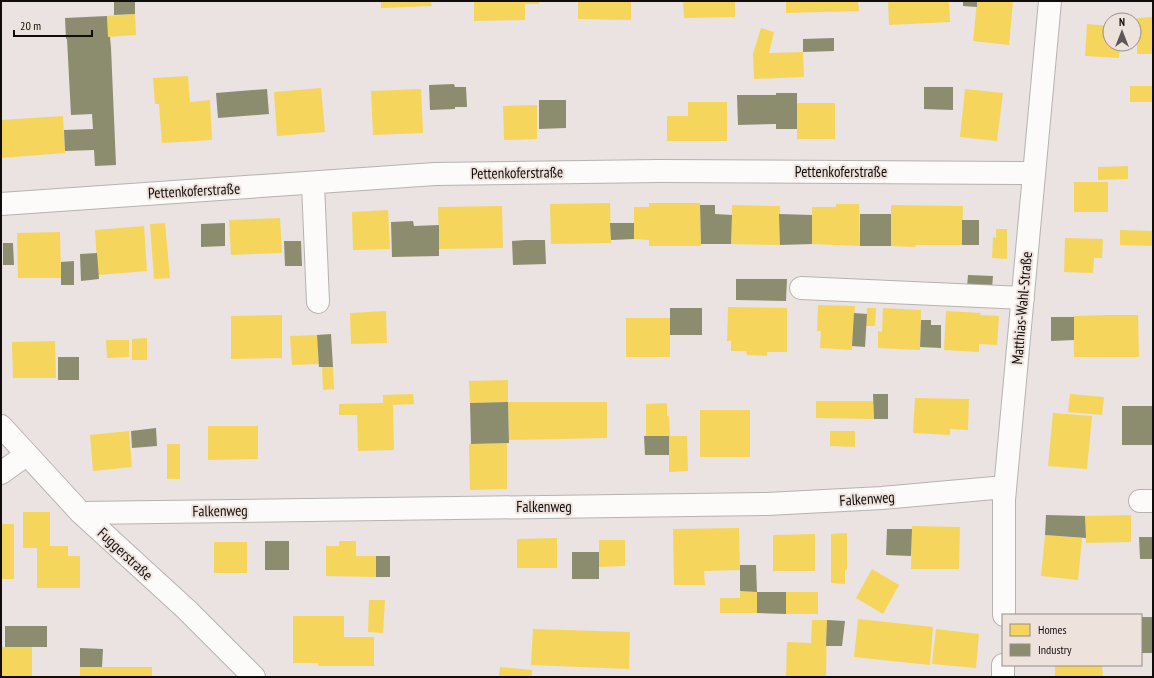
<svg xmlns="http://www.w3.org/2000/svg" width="1154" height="678" font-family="'PT Sans Narrow',sans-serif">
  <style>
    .homes { fill: #f6d55c }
    .industry { fill: #8c8c6e }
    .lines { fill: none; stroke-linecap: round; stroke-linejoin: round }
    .minor-casing { stroke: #b6b2b0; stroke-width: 24 }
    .minor { stroke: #fcfbfa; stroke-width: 22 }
    .labels { text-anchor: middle; stroke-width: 4; stroke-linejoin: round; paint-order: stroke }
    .street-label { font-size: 15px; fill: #110d0c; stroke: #eee2dd }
  </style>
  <rect width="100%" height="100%" fill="#eae3e1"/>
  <path class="homes" d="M381,1H431L432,6L381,8Z
    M474,1H539V4H525V20L474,21Z
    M563,1H631V20L578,19V2H563Z
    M683,1H735V17L684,18Z
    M786,1H858L859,11L786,13Z
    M888,1H949L950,22L889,25Z
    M977,1H1013L1009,45L973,41Z
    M135,14L136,35L108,37L107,16Z
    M1153,17V54H1137V18Z
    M1087,24L1110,26V44H1120L1119,58L1085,56Z
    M761,28L774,32L769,53L803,52L804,77L754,79L753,54Z
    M188,76L190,102L210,100L212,140L162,143L159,104H155L153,78Z
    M1130,86H1153V102H1130Z
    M321,88L325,132L277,136L274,92Z
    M421,89L423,133L373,135L371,91Z
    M965,89L1003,93L997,141L960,137Z
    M688,102H727V141H667V116H688Z
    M797,103H835V139H797Z
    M537,105V139L504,140L503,106Z
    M63,116L65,153L1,158V120Z
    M1128,166V179L1098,180V167Z
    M1074,182H1108V212H1074Z
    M610,203L611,243L551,244L550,204Z
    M649,203H700L701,246H649V240L634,239V207H649Z
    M836,204H859L860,246L812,244V207H836Z
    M732,205L780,206V245L731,244Z
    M891,205L963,206L962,245H916L915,247L891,246Z
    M502,206L503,248L439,249L438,207Z
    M388,210L390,249L353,250L352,212Z
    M280,218L282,253L231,255L229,220Z
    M165,223L170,278L154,279L150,224Z
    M144,226L147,271L98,275L95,230Z
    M996,229H1007V259L992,258L993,237L996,238Z
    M1120,230L1153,231V246L1120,245Z
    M60,232L61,278H18L17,233Z
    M1065,238L1103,239L1102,258H1094L1093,273L1064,272Z
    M818,305L855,306L852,350L820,348L821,331H817Z
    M728,307L787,308V352H767V356L747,355L746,351H731V341H727Z
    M867,308H876L875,326H866Z
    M883,308L921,310L920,350L878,348V331L882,332Z
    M386,311L387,343L351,344L350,313Z
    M946,311L981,313L980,315L999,316L997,345L979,344V352L944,350Z
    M282,315V358L231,359V316Z
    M1106,315H1138L1139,357H1074L1073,316Z
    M626,318H670V357H626Z
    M317,335L319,364L292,365L290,336Z
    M147,338V360H132V339Z
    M106,340H129V357L107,358Z
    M55,341L56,378H13L12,342Z
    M322,367H333L334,389L323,390Z
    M508,380V402L470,403L469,381Z
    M413,394L414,404L393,405L394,450L358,451L357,415H339V404L383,403V395Z
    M1070,394L1104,397L1102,415L1068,412Z
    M915,398L969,399L968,430L950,429V435L913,433Z
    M816,401H873L874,419L816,418Z
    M508,402H607V438L509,440Z
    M667,403V416H669L670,436H646V404Z
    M700,410H750V457H700Z
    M1053,413L1092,416L1087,469L1048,466Z
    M208,426H258V459L208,460Z
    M129,431L132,467L93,471L90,435Z
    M830,431H855V447L830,446Z
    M669,436H687L688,471L669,472Z
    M507,443V489L470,490L469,444Z
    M167,444H180V479H167Z
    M23,512H50V546H68V556H80V588H37V548H23Z
    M1131,515V542L1086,543L1085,516Z
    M1,524H14V579H1Z
    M912,526L960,527L959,569H911Z
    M739,528L740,570L704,571L705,585H674L673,529Z
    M847,533V570H845V584L831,583V534Z
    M815,534V571H773V535Z
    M1045,535L1082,538L1078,580L1041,576Z
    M557,538V568H517V539Z
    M599,540H625V566L599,567Z
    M339,541H356V556H376V577L326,576V546H339Z
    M214,542H247V573H214Z
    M872,569L899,585L883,614L856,598Z
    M740,591L757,592V613H720V598H740Z
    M786,592H818V614H786Z
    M369,600H385L383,633L368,632Z
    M293,616H344V637H374V666H318V663H293Z
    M858,619L933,627L930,665L854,657Z
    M812,620H827L826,677H786L787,642L811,643Z
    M533,629L630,632L629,669L531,665Z
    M936,629L979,634L976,668L932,664Z
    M1,647H32V677H1Z
    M1055,665H1102L1103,677H1055Z
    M80,667H152V677H80Z
    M500,667L532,670V677H499Z"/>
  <path class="industry" d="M114,1H135V14L114,15Z
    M963,1H977V7L963,6Z
    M107,16L108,37H110L111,48L116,165L95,166L94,150L65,151L64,130L93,129L92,114L71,115L67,39H66L65,18Z
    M834,38V51L803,52V39Z
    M454,84L455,87H466L467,107H455V109L430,110L429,85Z
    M924,87H953V110L924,109Z
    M267,89L269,114L218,118L216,93Z
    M776,93H797V129H776V124L738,125L737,95H776Z
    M539,100H566V128L539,129Z
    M700,205H715V214L732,215L731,244H701Z
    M779,214L812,215V244L780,245Z
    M860,214H891V246H860Z
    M962,220H979V245H962Z
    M413,221L414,226L439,225V256L392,257L391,222Z
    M225,223V246L201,247V224Z
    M610,223H634V239L611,240Z
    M526,240H545L546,264L513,265L512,241Z
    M284,241H301L302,266H285Z
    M3,243H13L14,265H3Z
    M97,253L99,279L81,281L80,254Z
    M74,261V285H61V262Z
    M968,275L993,276L992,288L967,287Z
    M736,279H787L786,301L736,300Z
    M670,308H702V335H670Z
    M854,313L867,314L865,347L852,346Z
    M1051,317H1074V340L1051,341Z
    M921,320H931V325H941V348L920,347Z
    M331,334L333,367H319L317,335Z
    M58,357H79V380H58Z
    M873,394H888V419H874Z
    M508,402L509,443L471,444L470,403Z
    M1122,406H1153V445H1122Z
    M156,428L157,446L132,448L131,431Z
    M644,436H669V455H645Z
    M1046,515L1085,516L1086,538L1045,535Z
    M887,529H912L911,556L886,555Z
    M1139,537H1152L1153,559H1140Z
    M265,541H289V570H265Z
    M572,552H599V579H572Z
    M376,556H390V577H376Z
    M740,565H756L757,592H786V614L757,613V592L740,591Z
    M1142,617H1153V653H1142Z
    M827,620L845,621L842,646H826Z
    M5,626H47V647H5Z
    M80,648L103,649L102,667H80Z"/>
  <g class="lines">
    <g class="minor-casing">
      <path id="minor" d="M313,184L318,302
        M1,204L435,174L659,171L1034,173
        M801,288L1023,298
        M1,426L81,513L187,610L254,677
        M1,473L26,455
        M1140,501H1153
        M81,513L767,504L882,498L1005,487
        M1004,615V500L1050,1
        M1003,677V665"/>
    </g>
    <use href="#minor" class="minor"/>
  </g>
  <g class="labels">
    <g class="street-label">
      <text x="841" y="177">Pettenkoferstraße</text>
      <text transform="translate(517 173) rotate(-1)" y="5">Pettenkoferstraße</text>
      <text transform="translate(194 191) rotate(-3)" y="5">Pettenkoferstraße</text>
      <text transform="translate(1022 308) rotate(-85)" y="5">Matthias-Wahl-Straße</text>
      <text transform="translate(867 499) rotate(-4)" y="5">Falkenweg</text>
      <text x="544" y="512">Falkenweg</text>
      <text transform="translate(220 511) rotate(-1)" y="5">Falkenweg</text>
      <text transform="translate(125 554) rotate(43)" y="5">Fuggerstraße</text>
    </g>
  </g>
  <rect width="1154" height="678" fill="none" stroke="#110d0c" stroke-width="4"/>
  <rect x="1002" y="614" width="140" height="52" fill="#eee2dd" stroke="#968d89"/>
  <rect x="1010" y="624" width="20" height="12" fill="#f6d55c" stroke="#968d89"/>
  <text x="1038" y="634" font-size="12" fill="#110d0c">Homes</text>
  <rect x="1010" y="644" width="20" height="12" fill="#8c8c6e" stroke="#968d89"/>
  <text x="1038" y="654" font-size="12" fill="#110d0c">Industry</text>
  <g transform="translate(1122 32)"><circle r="19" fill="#eee2dd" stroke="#968d89"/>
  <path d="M0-3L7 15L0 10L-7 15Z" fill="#5d5857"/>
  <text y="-6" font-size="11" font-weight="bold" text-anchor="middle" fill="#110d0c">N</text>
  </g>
  <path d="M14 30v6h78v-6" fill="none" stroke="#110d0c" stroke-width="2"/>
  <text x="20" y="30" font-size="12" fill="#110d0c" stroke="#eee2dd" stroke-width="3" paint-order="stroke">20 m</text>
</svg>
